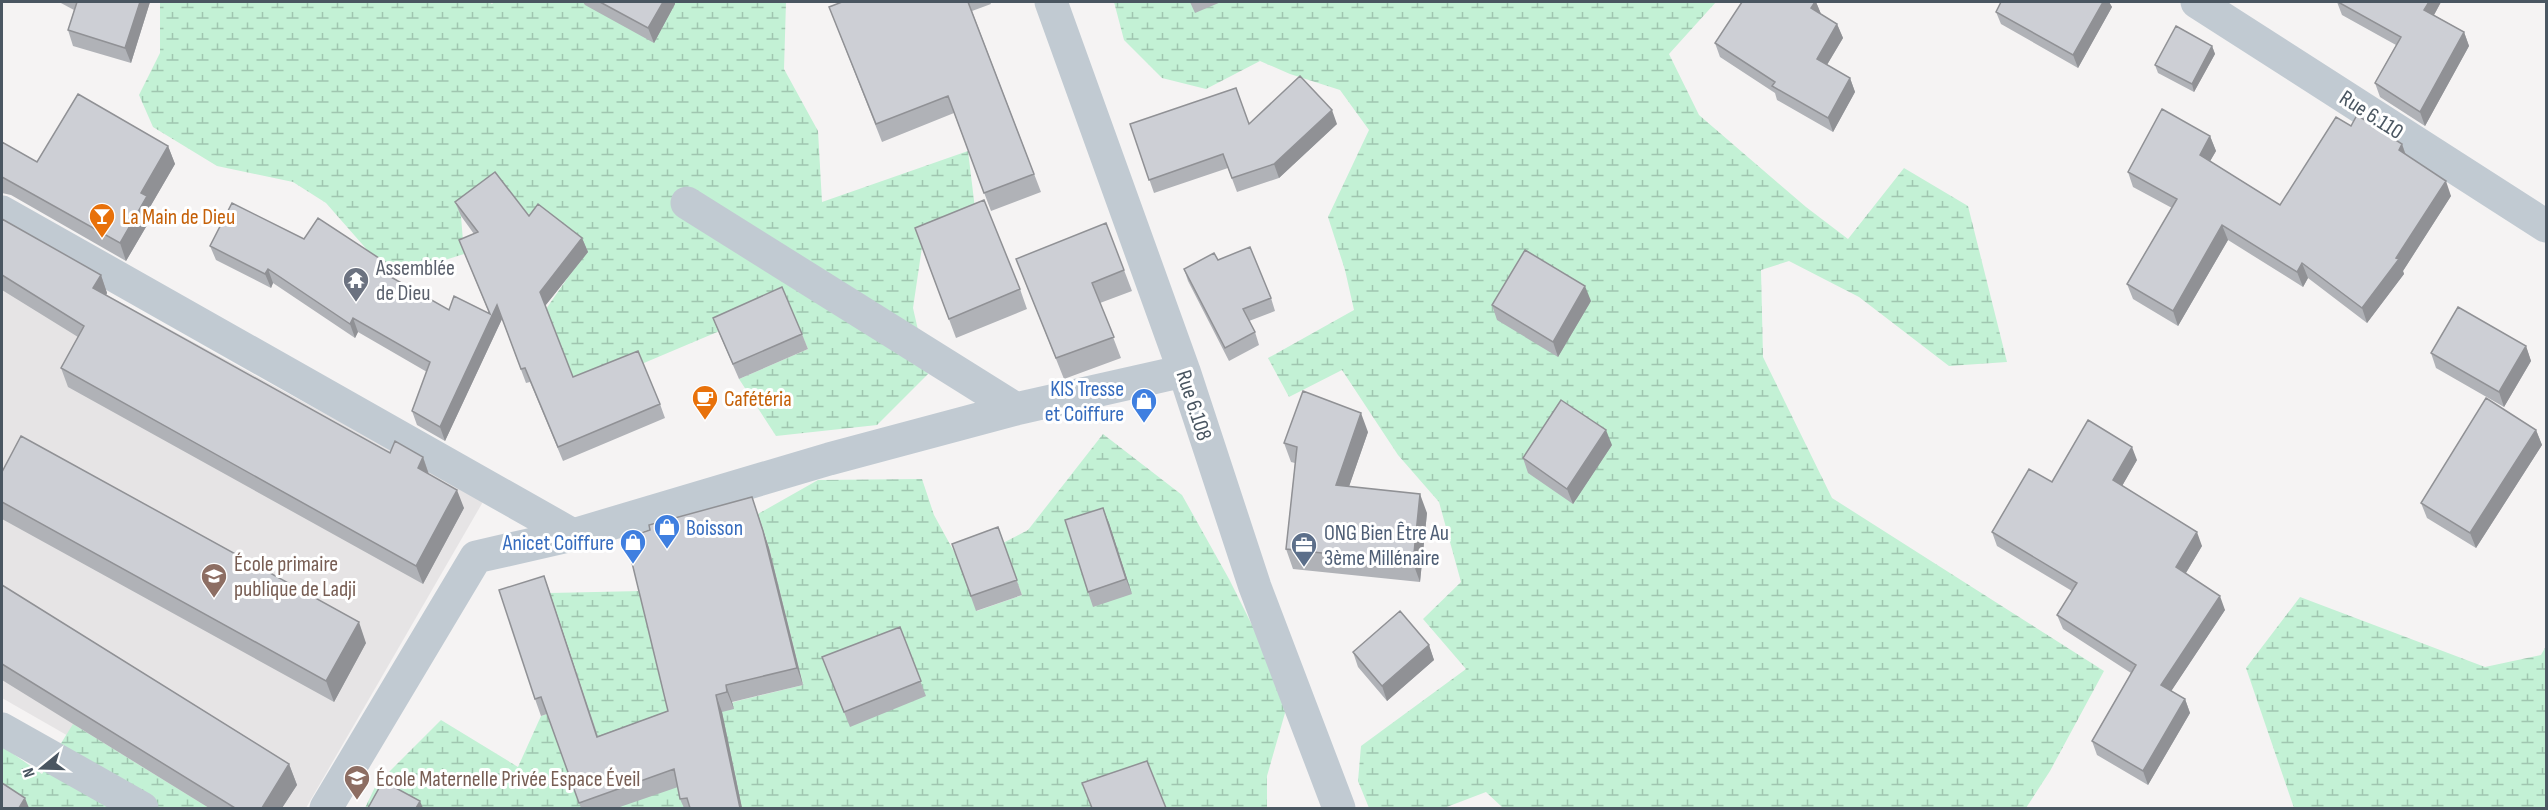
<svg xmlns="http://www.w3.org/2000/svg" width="2548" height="810" font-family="'Sofia Sans Condensed',sans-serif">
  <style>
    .education { fill: #e6e4e5 }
    .wetland { fill: url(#wetland-marsh) }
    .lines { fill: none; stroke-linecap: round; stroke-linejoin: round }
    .minor { stroke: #c1cad2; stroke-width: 33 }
    .wall { fill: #b0b2b7 }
    .shaded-wall { fill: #909195 }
    .building { fill: #cdcfd5; stroke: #909195; stroke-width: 1.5 }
    .labels { text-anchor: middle; stroke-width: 6; stroke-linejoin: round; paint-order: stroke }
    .street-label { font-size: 22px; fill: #4a5661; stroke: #fff }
    .food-label { font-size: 22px; fill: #c56008; stroke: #fff; text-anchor: start }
    .worship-label { font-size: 22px; fill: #5b616d; stroke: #fff; text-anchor: start }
    .shop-label { font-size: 22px; fill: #366cbe; stroke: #fff; text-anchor: end }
    .service-label { font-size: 22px; fill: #4e5e75; stroke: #fff; text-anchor: start }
    .education-label { font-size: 22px; fill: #785e54; stroke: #fff; text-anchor: start }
  </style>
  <defs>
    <pattern id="wetland-marsh" width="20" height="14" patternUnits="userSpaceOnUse" patternTransform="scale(1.5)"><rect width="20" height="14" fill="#c3f1d5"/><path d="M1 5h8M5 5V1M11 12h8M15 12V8" fill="none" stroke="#a0c6b0"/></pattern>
  </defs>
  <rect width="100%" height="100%" fill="#f5f3f3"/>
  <path class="education" d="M2,238L484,500L306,808H194L2,698Z"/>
  <path class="wetland" d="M160,2H489L492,4L494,2H786L784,69L818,131L822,202L968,151L977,225L922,247L913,308L928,374L877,425L776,436L739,379L808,349L788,302L580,390L568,367L546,309L571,273L544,218L519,211L461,216L464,254L391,277L326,203L293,182L217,166L153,127L139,95L160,53Z
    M1114,2H1716L1669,54L1699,115L1806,207L1848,239L1904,168L1968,206L2007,362L1949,366L1859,297L1789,261L1761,270L1763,357L1832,498L2104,671L2050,771L2026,808H1503L1486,792L1444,808H1369L1358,781L1361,746L1466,669L1423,619L1461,582L1439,502L1398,455L1342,370L1289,397L1268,358L1354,310L1345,270L1328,217L1369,130L1340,90L1290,74L1260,61L1206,89L1162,78L1124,40Z
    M1103,434L1182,495L1229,579L1289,699L1267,776V808H365L376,785L441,720L518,767L541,716L586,701L550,593L641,591L674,724L737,701L803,685L769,548L758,514L818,480L922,479L934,515L958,559L977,611L1022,595L1003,543L1028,530Z
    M2300,597L2485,667L2541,655L2546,646V808H2294L2246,668Z
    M73,724L209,808H2V746L42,774Z"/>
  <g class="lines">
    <path class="minor" d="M1051,2L1184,371L1255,587L1339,808
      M2197,2L2546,226
      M687,203L1016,409
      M2,212L573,535
      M2,729L142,808
      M326,808L476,557L573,535L829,459L1016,409L1184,371"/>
  </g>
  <path class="wall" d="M59,2H150L131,63L73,46L68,30L74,10Z
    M583,2H675V4L654,43L585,5Z
    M842,2H990L991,4L972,11L1041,192L991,211L954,113L882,142L829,7Z
    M1190,2H1221L1195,13Z
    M1816,2L1821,14L1837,24L1843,38L1827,65L1850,78L1855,92L1833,132L1777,100L1775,93L1720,57L1715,43Z
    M2001,2H2109L2112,7L2078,68L2001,24L1996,12Z
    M2337,2H2441L2434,15L2464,32L2469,46L2425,126L2380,97L2375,83L2396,45L2342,15Z
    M2212,46L2215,54L2194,92L2158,73L2155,65Z
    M1130,124H1337L1279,178L1237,192L1228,168L1154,193Z
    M2351,126L2402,144L2406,155L2451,196L2403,271L2404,274L2367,323L2308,278L2303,287L2228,240L2178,326L2133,299L2127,284L2172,208L2133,187L2128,172L2210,136L2216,151L2210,161L2280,205Z
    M2,142L37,162L168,146L175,164L150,207L153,215L126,261L11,195L2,193Z
    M455,202L529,216L582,238L588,252L545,306L573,377L660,404L665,418L563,461L530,382L526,383L502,319L445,441L417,425L412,411L427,372L358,332L355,338L273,283L271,288L216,260L210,246L304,239L393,278L449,310L489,313L459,240L474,234L461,216Z
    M2,219L101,275L107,293L106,296L390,453L423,457L429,474L464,508L423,584L68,387L61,368L78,337L2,290Z
    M915,228L1020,289L1027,309L956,338Z
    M1016,259L1124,270L1132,291L1100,303L1121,358L1064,379Z
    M1218,260L1271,298L1275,311L1249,321L1255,332L1259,345L1229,361L1188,281L1184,269Z
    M1591,301L1558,357L1497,320L1492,305Z
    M713,318L802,334L808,349L739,379L719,333Z
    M2526,346L2531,361L2504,407L2436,368L2431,353Z
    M2536,430L2542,445L2476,548L2427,518L2421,503Z
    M1368,432L1349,486L1427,513L1420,582L1293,569L1286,549L1295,463L1291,462L1284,443Z
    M1612,445L1573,504L1528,473L1523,458Z
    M2137,460L2122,486L2202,546L2186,573L2225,610L2171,691L2185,699L2190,713L2148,785L2097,755L2092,741L2131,673L2063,629L2057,615L2072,591L1997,546L1992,532L2052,482Z
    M2,472L366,643L334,702L2,519Z
    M758,514L769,548L803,685L732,702L734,709L722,712L742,808H684L680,799L678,787L617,808H581L547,714L541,716L535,699L544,576L598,736L668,711L650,530Z
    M1109,523L1132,594L1093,607L1088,592Z
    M998,527L1022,595L976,611L952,544Z
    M2,585L289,764L297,785L282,808H209L2,680Z
    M900,627L926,696L850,727L822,657Z
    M1429,645L1434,660L1387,701L1358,667L1353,652Z"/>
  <path class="shaded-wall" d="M140,2H150L131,63L125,48Z
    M663,2H675V4L654,43L648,28Z
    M1815,2H1816L1821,14L1811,8Z
    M2103,2H2109L2112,7L2078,68L2073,55Z
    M2429,2H2441L2429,24L2424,10Z
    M1837,24L1843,38L1822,73L1817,59Z
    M2464,32L2469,46L2425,126L2420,112Z
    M2212,46L2215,54L2194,92L2192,84Z
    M1850,78L1855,92L1833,132L1828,118Z
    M1332,110L1337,124L1279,178L1274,164Z
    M2210,136L2216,151L2205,170L2200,155Z
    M2402,144L2407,159L2399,150Z
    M168,146L175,164L150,207L153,215L126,261L120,243L141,193Z
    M2446,181L2451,196L2403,271L2404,274L2367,323L2362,308L2396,258Z
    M2222,225L2228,240L2178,326L2173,311Z
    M582,238L588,252L545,306L540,292Z
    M2302,263L2308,278L2303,287L2297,272Z
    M388,264L393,278L382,272Z
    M268,269L273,283L271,288L265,274Z
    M101,275L107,293L99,307L93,288Z
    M1585,286L1591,301L1558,357L1553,342Z
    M497,305L502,319L445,441L440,427Z
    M353,318L358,332L355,338L350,324Z
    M2526,346L2531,361L2504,407L2499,392Z
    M1361,413L1368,432L1343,504L1336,485Z
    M1606,430L1612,445L1573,504L1567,489Z
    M2536,430L2542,445L2476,548L2470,533Z
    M2132,447L2137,460L2118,493L2113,480Z
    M423,457L429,475L418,468Z
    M457,490L464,508L423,584L416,566Z
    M1420,494L1427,513L1420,582L1413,563Z
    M752,497L769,548L803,685L797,668Z
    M1103,508L1109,523L1132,594L1126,579Z
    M2197,532L2202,546L2181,581L2176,567Z
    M544,576L550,593L603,754L597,737Z
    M2220,596L2225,610L2166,699L2161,685Z
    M359,622L366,643L334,702L326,681Z
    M1429,645L1434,660L1387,701L1382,686Z
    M726,685L732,702L734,709L727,692Z
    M716,695L722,712L742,808H740Z
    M2185,699L2190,713L2148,785L2143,771Z
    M289,764L297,785L282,808H262Z
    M25,798L29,808H19Z
    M420,801L423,808H416Z"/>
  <path class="building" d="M77,2H140L125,48L68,30Z
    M600,2H663L648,28Z
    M842,2H968L1034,174L984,193L948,96L876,124L829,7Z
    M1742,2H1815L1811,8L1837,24L1817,59L1850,78L1828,118L1772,86L1775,82L1715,43Z
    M2001,2H2103L2073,55L1996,12Z
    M2338,2H2429L2424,10L2464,32L2420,112L2375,83L2401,37Z
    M2176,26L2212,46L2192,84L2155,65Z
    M1300,76L1332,110L1274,164L1232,178L1223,154L1149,180L1130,124L1236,88L1249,124Z
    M78,94L168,146L141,193L147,196L120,243L2,177V142L37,162Z
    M2162,109L2210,136L2200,155L2280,205L2336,117L2351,126L2357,115L2402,144L2399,150L2446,181L2396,258L2399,259L2362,308L2302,263L2297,272L2222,225L2173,311L2127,284L2177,199L2128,172Z
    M495,172L529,216L538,204L582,238L540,292L573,377L638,351L660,404L558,447L525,368L521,369L497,305L440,427L412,411L430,362L353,318L350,324L268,269L265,274L210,246L232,203L304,239L318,218L388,264L382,272L449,310L454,296L490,314L459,240L478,232L455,202Z
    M984,200L1020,289L949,319L915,228Z
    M2,219L101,275L93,288L390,453L395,441L423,457L418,468L457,490L416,566L61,368L84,326L2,275Z
    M1106,223L1124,270L1092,283L1114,337L1056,358L1016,259Z
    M1250,247L1271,298L1243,309L1255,332L1225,348L1184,269L1214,253L1218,260Z
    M1525,250L1585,286L1553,342L1492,305Z
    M782,287L802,334L733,364L713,318Z
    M2458,307L2526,346L2499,392L2431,353Z
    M1303,391L1361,413L1336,485L1420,494L1413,563L1286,549L1297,447L1284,443Z
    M2486,398L2536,430L2470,533L2421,503Z
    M1561,400L1606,430L1567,489L1523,458Z
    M2088,420L2132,447L2113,480L2197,532L2176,567L2220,596L2161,685L2185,699L2143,771L2092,741L2136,665L2057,615L2077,583L1992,532L2029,469L2052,482Z
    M21,436L359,622L326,681L2,502V472Z
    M752,497L763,531L797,668L726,685L727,692L716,695L740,808H690L687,798L680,799L674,769L579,803L541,697L535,699L499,590L544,576L597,737L668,711L626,538L650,530L649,525Z
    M1103,508L1126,579L1088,592L1065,520Z
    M998,527L1017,580L971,596L952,544Z
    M2,585L289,764L262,808H235L2,664Z
    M1400,611L1429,645L1382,686L1353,652Z
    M900,627L921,681L844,712L822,657Z
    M1147,761L1166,808H1092L1082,783Z
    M383,781L420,801L416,808H368Z
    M2,783L25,798L19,808H2Z"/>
  <defs>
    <g id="bar-pin" transform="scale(1.35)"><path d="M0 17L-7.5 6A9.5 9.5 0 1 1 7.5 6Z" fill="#e8710a" stroke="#fff"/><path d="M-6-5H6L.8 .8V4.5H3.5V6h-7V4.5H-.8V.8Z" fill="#fff"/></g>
    <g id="temple-pin" transform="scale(1.35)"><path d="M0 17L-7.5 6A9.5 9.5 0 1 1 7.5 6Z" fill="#6b7280" stroke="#fff"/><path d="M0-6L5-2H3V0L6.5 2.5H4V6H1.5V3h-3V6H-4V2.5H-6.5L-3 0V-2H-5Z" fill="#fff"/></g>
    <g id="cafe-pin" transform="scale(1.35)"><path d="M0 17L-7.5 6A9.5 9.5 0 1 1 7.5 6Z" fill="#e8710a" stroke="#fff"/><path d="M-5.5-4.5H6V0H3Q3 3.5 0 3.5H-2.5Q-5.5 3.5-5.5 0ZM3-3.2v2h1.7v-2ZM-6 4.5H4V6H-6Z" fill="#fff"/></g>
    <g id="shop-pin" transform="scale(1.35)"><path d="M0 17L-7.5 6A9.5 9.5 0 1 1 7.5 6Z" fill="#3f7fe0" stroke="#fff"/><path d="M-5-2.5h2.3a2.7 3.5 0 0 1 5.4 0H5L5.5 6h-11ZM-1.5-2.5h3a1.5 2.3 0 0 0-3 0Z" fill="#fff"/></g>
    <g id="office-pin" transform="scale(1.35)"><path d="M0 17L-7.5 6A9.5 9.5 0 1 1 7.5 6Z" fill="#5c6f8a" stroke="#fff"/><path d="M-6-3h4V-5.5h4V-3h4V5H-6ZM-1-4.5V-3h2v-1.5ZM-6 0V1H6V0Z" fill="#fff"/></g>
    <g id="school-pin" transform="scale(1.35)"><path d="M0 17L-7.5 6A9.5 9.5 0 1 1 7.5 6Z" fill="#8d6e63" stroke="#fff"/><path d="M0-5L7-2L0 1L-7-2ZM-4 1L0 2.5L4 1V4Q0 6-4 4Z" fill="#fff"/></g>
  </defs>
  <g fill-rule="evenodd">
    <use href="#bar-pin" x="102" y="216"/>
    <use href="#temple-pin" x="356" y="280"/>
    <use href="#cafe-pin" x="705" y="398"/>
    <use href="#shop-pin" x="1144" y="401"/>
    <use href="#shop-pin" x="667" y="527"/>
    <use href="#shop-pin" x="633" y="542"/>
    <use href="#office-pin" x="1304" y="545"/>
    <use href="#school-pin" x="214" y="576"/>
    <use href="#school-pin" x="357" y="778"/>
  </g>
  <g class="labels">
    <g class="street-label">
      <text transform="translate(2372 114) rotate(33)" y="8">Rue 6.110</text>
      <text transform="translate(1195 405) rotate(72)" y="8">Rue 6.108</text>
    </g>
    <g class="food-label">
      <text x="122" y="224">La Main de Dieu</text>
      <text x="724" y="406">Cafétéria</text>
    </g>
    <g class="worship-label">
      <text x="376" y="275">Assemblée<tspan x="376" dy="25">de Dieu</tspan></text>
    </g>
    <g class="shop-label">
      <text x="1124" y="396">KIS Tresse<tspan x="1124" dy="25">et Coiffure</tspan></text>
      <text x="686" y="535" text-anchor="start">Boisson</text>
      <text x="614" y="550">Anicet Coiffure</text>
    </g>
    <g class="service-label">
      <text x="1324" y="540">ONG Bien Être Au<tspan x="1324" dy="25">3ème Millénaire</tspan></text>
    </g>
    <g class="education-label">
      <text x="234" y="571">École primaire<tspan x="234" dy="25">publique de Ladji</tspan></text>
      <text x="376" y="786">École Maternelle Privée Espace Éveil</text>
    </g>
  </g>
  <rect width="2548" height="810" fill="none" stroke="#4a5661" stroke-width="6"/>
  <g transform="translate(42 768) rotate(251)" stroke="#ffffff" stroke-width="4.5" paint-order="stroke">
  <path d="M0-4.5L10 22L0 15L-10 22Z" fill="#4a5661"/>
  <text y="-9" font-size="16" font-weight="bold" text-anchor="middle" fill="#4a5661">N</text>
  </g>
</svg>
